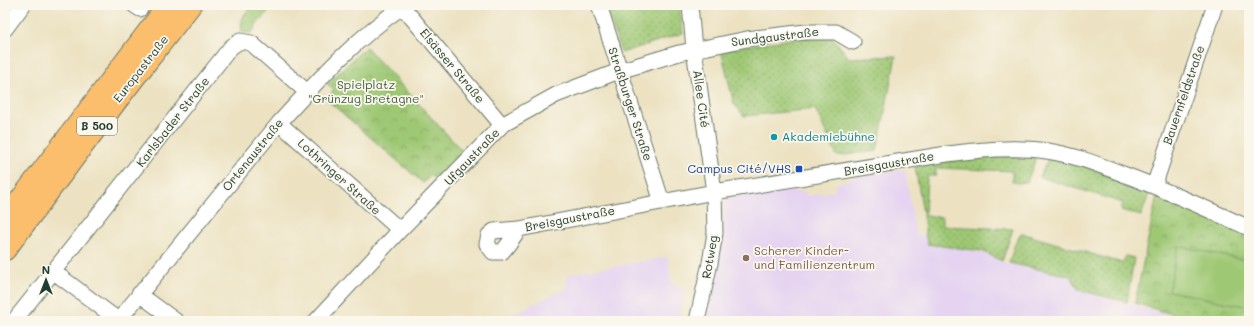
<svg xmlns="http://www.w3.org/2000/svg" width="1254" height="326" font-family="Mali,sans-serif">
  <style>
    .built { fill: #e5d3f1 }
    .grass { fill: url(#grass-dots); stroke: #5f8254 }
    .park { fill: url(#park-crowns); stroke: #5f8254 }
    .garden { fill: #9fc874; stroke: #5f8254 }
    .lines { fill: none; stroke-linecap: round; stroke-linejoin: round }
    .minor-casing { stroke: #677766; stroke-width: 17 }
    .highway-casing { stroke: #677766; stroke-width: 24 }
    .minor { stroke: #fff; stroke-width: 15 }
    .highway { stroke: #fabe6d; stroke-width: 22 }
    .culture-dot { fill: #0f9aa8; stroke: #fbf7ec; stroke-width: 1.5 }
    .transit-dot { fill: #1a4fb4; stroke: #fbf7ec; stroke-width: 1.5 }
    .education-dot { fill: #8d6e63; stroke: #fbf7ec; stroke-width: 1.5 }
    .labels { text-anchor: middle; stroke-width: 3.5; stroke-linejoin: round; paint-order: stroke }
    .shield { fill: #fbf7ec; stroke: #61756b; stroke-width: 1 }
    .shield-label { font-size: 11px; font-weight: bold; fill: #1f3d34 }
    .street-label { font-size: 12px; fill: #1f3d34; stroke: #fbf7ec }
    .park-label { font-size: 12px; fill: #3f6044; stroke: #fbf7ec }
    .culture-label { font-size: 12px; fill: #0d838f; stroke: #fbf7ec; text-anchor: start }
    .transit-label { font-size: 12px; fill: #164399; stroke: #fbf7ec; text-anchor: end }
    .education-label { font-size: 12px; fill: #785e54; stroke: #fbf7ec; text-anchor: start }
  </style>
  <defs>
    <pattern id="grass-dots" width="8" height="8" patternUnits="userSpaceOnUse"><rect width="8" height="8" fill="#9fc874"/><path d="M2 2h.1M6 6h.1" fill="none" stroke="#81a460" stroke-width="1.8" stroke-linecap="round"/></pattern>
    <pattern id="park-crowns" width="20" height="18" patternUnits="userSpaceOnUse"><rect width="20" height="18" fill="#9fc874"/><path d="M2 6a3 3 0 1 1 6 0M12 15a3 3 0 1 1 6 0" fill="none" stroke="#81a460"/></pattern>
  </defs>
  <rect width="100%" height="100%" fill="#fbf7ec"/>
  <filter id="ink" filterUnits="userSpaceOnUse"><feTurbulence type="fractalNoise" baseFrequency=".025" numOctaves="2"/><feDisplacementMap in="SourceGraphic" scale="8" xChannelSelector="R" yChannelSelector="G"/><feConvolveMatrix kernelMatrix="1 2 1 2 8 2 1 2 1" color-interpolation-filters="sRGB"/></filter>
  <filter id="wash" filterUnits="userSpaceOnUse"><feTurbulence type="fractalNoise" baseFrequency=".012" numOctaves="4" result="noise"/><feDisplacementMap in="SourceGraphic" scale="16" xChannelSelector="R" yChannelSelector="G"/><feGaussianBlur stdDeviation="0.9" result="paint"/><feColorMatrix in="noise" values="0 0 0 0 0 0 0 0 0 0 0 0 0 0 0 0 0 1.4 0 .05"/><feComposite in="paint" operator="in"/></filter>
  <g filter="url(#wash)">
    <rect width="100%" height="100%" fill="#ece2c2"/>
    <path class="built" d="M905,169L916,235H925L927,245L981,252L1008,264L1071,277L1079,291L1134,305L1189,321H837L840,311H841L839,310L836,321H705L723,232V205L729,197L767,192L805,191L806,196L835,191V185L857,176Z
      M668,257L671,283L679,289L685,288L678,321H497L566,289L568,274Z"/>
    <path class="grass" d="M252,5H274L255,26L256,27L251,33L242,32C240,18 244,15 252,5Z
      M606,5H679L683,33L621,53Z
      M832,37L849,58L896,56L877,151L837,156L815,109L744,116L734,104L721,50L798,38Z
      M1014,156L1036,158L1027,182L1017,183L1012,181V171L936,168V176H927L925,213H923L915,167L966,159Z
      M1048,159L1079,164L1150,191L1141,216L1121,210L1123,203L1040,177Z
      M923,215L942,217V226L1013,229L1002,261L982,251L927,244Z
      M1021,233L1122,263L1126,256L1134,258L1127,302L1079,290L1071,276L1009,263L1015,244Z"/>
    <path class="park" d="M366,47L464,153L436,181L431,175L423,183L326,99L334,90L327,84Z
      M1157,195L1249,236V321H1194L1135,303Z"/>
    <path class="garden" d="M1178,246L1249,261V307L1169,291Z"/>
  </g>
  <g filter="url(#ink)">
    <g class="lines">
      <g class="minor-casing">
        <path id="minor" d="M134,5L140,9
          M401,5L502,125
          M599,5L662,202
          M690,5L694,49L714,192L715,233L710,263L697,321
          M5,29L23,5
          M279,123L400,230
          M1154,186L1215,5
          M519,229L507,246L502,252H493L487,244L489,235L494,231L519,229L714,192L947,154C980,150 1014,146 1047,151C1074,155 1097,164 1123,174C1166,190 1207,209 1249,228
          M54,272L118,320
          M139,294L176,321
          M14,321L231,47L240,41L251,43L307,92
          M118,321L279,123C318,80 357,37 405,5
          M316,321L400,230L502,125L556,95L619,71L679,53L747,39L806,32H836L853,42"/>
      </g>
      <g class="highway-casing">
        <path id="highway" d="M5,221L169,5
          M5,249L115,102L190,5"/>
      </g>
      <use href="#minor" class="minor"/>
      <use href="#highway" class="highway"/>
    </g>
  </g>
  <circle class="culture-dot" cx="774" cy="137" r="4"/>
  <rect class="transit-dot" x="795" y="165" width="8" height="8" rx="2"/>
  <circle class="education-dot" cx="746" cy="258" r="4"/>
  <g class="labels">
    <rect class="shield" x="77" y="117" width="40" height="18" rx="3"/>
    <g class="shield-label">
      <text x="97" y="130">B 500</text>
    </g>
    <g class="street-label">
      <text transform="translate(775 37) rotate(-7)" y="4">Sundgaustraße</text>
      <text transform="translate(452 66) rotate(50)" y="4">Elsässer Straße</text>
      <text transform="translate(141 69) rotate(-52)" y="4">Europastraße</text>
      <text transform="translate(1184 95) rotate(-71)" y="4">Bauernfeldstraße</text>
      <text transform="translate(701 99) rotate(82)" y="4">Allee Cité</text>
      <text transform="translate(630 104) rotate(72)" y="4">Straßburger Straße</text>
      <text transform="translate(173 122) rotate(-52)" y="4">Karlsbader Straße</text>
      <text transform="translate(253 155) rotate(-51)" y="4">Ortenaustraße</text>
      <text transform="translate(472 157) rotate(-46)" y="4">Ufgaustraße</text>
      <text transform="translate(889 164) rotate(-10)" y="4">Breisgaustraße</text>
      <text transform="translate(339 177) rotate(42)" y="4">Lothringer Straße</text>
      <text transform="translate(570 219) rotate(-11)" y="4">Breisgaustraße</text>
      <text transform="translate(710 257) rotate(-80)" y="4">Rotweg</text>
    </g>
    <g class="park-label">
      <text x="366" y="89">Spielplatz<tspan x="366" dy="14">"Grünzug Bretagne"</tspan></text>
    </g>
    <g class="culture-label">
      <text x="782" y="141">Akademiebühne</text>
    </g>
    <g class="transit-label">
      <text x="791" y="173">Campus Cité/VHS</text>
    </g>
    <g class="education-label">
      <text x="754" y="255">Scherer Kinder-<tspan x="754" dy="14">und Familienzentrum</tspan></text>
    </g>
  </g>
  <rect width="1254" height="326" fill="none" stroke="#fbf7ec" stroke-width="20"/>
  <g transform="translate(46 280)" stroke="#fbf7ec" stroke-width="3" paint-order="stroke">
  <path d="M0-3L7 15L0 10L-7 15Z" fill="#1f3d34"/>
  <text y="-6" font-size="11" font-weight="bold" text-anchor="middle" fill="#1f3d34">N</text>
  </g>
</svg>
